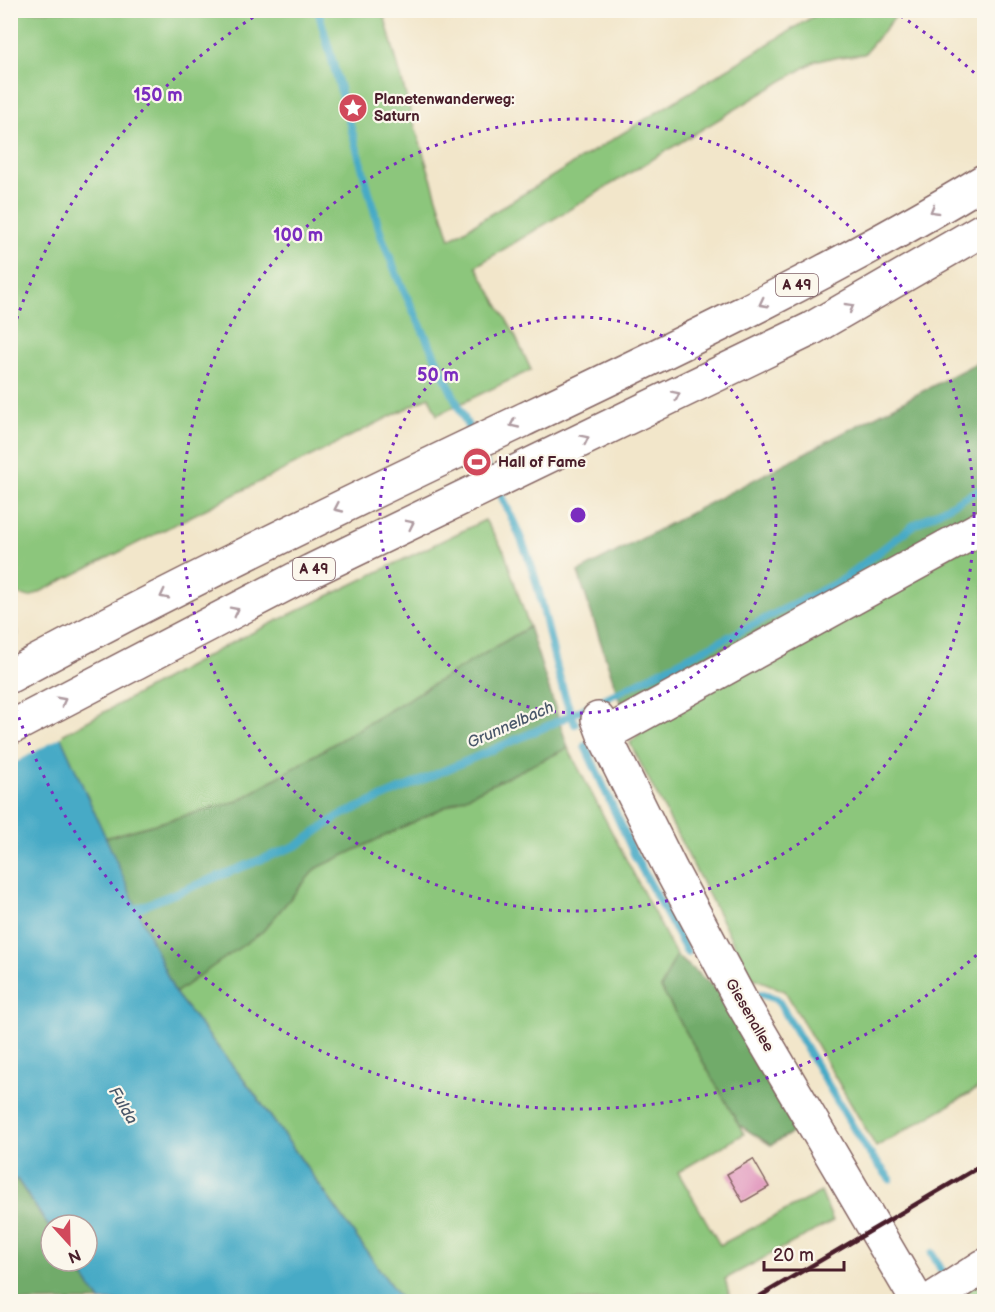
<svg xmlns="http://www.w3.org/2000/svg" width="995" height="1312" font-family="'Balsamiq Sans',sans-serif">
  <style>
    .green { fill: #8cc67b; stroke: #6b7253; stroke-width: 1.5 }
    .forest { fill: #71ab6b; stroke: #5e654b; stroke-width: 1.5 }
    .water { fill: #47aac6; stroke: #486478; stroke-width: 1.5 }
    .pier { fill: #f2e6ca }
    .lines { fill: none; stroke-linecap: round; stroke-linejoin: round }
    .stream { stroke: #47aac6; stroke-width: 8 }
    .building { fill: #e196bd }
    .minor-casing { stroke: #856563; stroke-width: 36 }
    .highway-casing { stroke: #856563; stroke-width: 36 }
    .minor { stroke: #fff; stroke-width: 33 }
    .highway { stroke: #fff; stroke-width: 33 }
    .rail { stroke: #4a1f2b; stroke-width: 4.5 }
    .oneway { stroke: #ae9aa0 }
    .ring { fill: none; stroke: #7b2cbf; stroke-width: 3; stroke-dasharray: 3 6 }
    .labels { text-anchor: middle; stroke-width: 4.5; stroke-linejoin: round; paint-order: stroke }
    .shield { fill: #fbf7ec; stroke: #7f6065; stroke-width: 1.5 }
    .shield-label { font-size: 14px; font-weight: bold; fill: #4a1f2b }
    .poi-label { font-size: 15px; font-weight: bold; fill: #4a1f2b; stroke: #fbf7ec; text-anchor: start }
    .street-label { font-size: 15px; fill: #4a1f2b; stroke: #fbf7ec }
    .water-label { font-size: 16px; font-style: italic; fill: #495769; stroke: #fbf7ec }
    .centre { fill: #7b2cbf; stroke: #fbf7ec; stroke-width: 3 }
    .ring-label { font-size: 18px; text-anchor: middle; font-weight: bold; fill: #7b2cbf; stroke: #fbf7ec; stroke-width: 4.5; stroke-linejoin: round; paint-order: stroke }
  </style>
  <rect width="100%" height="100%" fill="#fbf7ec"/>
  <filter id="ink" filterUnits="userSpaceOnUse"><feTurbulence type="fractalNoise" baseFrequency=".0167" numOctaves="2"/><feDisplacementMap in="SourceGraphic" scale="12" xChannelSelector="R" yChannelSelector="G"/><feConvolveMatrix kernelMatrix="1 2 1 2 8 2 1 2 1" color-interpolation-filters="sRGB"/></filter>
  <filter id="wash" filterUnits="userSpaceOnUse"><feTurbulence type="fractalNoise" baseFrequency=".008" numOctaves="4" result="noise"/><feDisplacementMap in="SourceGraphic" scale="24" xChannelSelector="R" yChannelSelector="G"/><feGaussianBlur stdDeviation="1.35" result="paint"/><feColorMatrix in="noise" values="0 0 0 0 0 0 0 0 0 0 0 0 0 0 0 0 0 1.4 0 .05"/><feComposite in="paint" operator="in"/></filter>
  <g filter="url(#wash)">
    <rect width="100%" height="100%" fill="#f2e6ca"/>
    <path class="green" d="M10,11H383L411,114L450,239L822,11H900L864,54L817,60L476,266L513,331L531,370L437,415L429,397L30,597L10,592Z
      M485,520L504,551L529,627L238,801L105,838L60,736L231,643Z
      M984,537V1085L876,1147L785,991L751,977L630,743L659,715Z
      M568,748L676,955L661,988L744,1134L678,1172L720,1245L821,1192L833,1221L725,1279L731,1301H402L251,1089L175,993L263,931L315,869Z
      M984,1278V1301L910,1302Z"/>
    <path class="forest" d="M984,359V509L622,708L578,572Z
      M529,627L568,748L315,869L263,931L175,993L105,838L238,801Z
      M676,955L722,994L800,1128L771,1145L739,1125L661,988Z
      M17,1179L51,1230V1261H72L100,1301L11,1302L10,1182Z"/>
    <path class="water" d="M10,616L36,681L175,993L251,1089L402,1301H100L72,1261H87V1225H51V1230L17,1179L11,1182Z"/>
    <path class="pier" d="M21,634L63,736L11,765V639Z"/>
    <g class="lines">
      <path class="stream" d="M318,10L381,235L398,278L473,437
        M478,449L491,475
        M497,487C512,517 527,549 536,581C549,628 556,678 575,724
        M585,746L635,856L687,952
        M128,912L298,845L339,816L552,724L627,688L844,579L914,525L984,487
        M761,994L777,999L866,1149L890,1179
        M932,1253L948,1282"/>
    </g>
    <g id="blocks">
      <path class="building" d="M753,1159L769,1187L743,1202L727,1174Z"/>
    </g>
  </g>
  <g filter="url(#ink)">
    <use href="#blocks" fill-opacity="0" stroke="#856563" stroke-width="1.5"/>
    <g class="lines">
      <g class="minor-casing">
        <path id="minor" d="M598,719L604,735L671,870L740,999L918,1302
          M604,735L984,526
          M928,1302L984,1266"/>
      </g>
      <g class="highway-casing">
        <path id="highway" d="M10,676C178,585 349,503 521,421C678,346 836,271 984,181
          M10,728L311,571L811,329L984,229"/>
      </g>
      <use href="#minor" class="minor"/>
      <use href="#highway" class="highway"/>
      <path class="rail" d="M750,1302L984,1164"/>
    </g>
    <defs><path id="oneway-chevron" d="M-2-3.5L2.5 0L-2 3.5" fill="none" stroke-width="1.6" stroke-linecap="round" stroke-linejoin="round" transform="scale(1.5)"/></defs>
    <g class="oneway">
      <use href="#oneway-chevron" transform="translate(934 210) rotate(150)"/>
      <use href="#oneway-chevron" transform="translate(763 303) rotate(153)"/>
      <use href="#oneway-chevron" transform="translate(850 307) rotate(-30)"/>
      <use href="#oneway-chevron" transform="translate(676 395) rotate(-26)"/>
      <use href="#oneway-chevron" transform="translate(514 424) rotate(155)"/>
      <use href="#oneway-chevron" transform="translate(585 439) rotate(-26)"/>
      <use href="#oneway-chevron" transform="translate(338 508) rotate(155)"/>
      <use href="#oneway-chevron" transform="translate(410 524) rotate(-26)"/>
      <use href="#oneway-chevron" transform="translate(164 595) rotate(153)"/>
      <use href="#oneway-chevron" transform="translate(235 611) rotate(-27)"/>
      <use href="#oneway-chevron" transform="translate(62 701) rotate(-28)"/>
    </g>
  </g>
  <g class="ring">
    <circle cx="578" cy="515" r="198"/>
    <circle cx="578" cy="515" r="396"/>
    <path d="M983 949A594 594 0 0 1 11 694M11 336A594 594 0 0 1 263 11M893 11A594 594 0 0 1 983 81"/>
  </g>
  <defs>
    <g id="sight-disc" transform="scale(1.5)"><circle r="9.5" fill="#d1495b" stroke="#fbf7ec"/><path d="M0-6L1.8-2.2L6-1.7L2.9 1.2L3.7 5.4L0 3.3L-3.7 5.4L-2.9 1.2L-6-1.7L-1.8-2.2Z" fill="#fff"/></g>
    <g id="stadium-disc" transform="scale(1.5)"><circle r="9.5" fill="#d1495b" stroke="#fbf7ec"/><path d="M0-5a6.5 5 0 1 0 0 10a6.5 5 0 1 0 0-10ZM-3.5-1.8h7v3.6h-7Z" fill="#fff"/></g>
  </defs>
  <g fill-rule="evenodd">
    <use href="#sight-disc" x="353" y="108"/>
    <use href="#stadium-disc" x="477" y="462"/>
  </g>
  <g class="labels">
    <g class="shield">
      <rect x="776" y="274" width="42" height="22" rx="4.5"/>
      <rect x="293" y="558" width="42" height="22" rx="4.5"/>
    </g>
    <g class="shield-label">
      <text x="797" y="290">A 49</text>
      <text x="314" y="574">A 49</text>
    </g>
    <g class="poi-label">
      <text x="374" y="104">Planetenwanderweg:<tspan x="374" dy="17">Saturn</tspan></text>
      <text x="498" y="467">Hall of Fame</text>
    </g>
    <g class="street-label">
      <text transform="translate(750 1015) rotate(60)" y="5">Giesenallee</text>
    </g>
    <g class="water-label">
      <text transform="translate(510 724) rotate(-24)" y="6">Grunnelbach</text>
      <text transform="translate(124 1105) rotate(59)" y="6">Fulda</text>
    </g>
  </g>
  <circle cx="578" cy="515" r="9" class="centre"/>
  <g class="ring-label">
    <text x="158" y="101">150 m</text>
    <text x="298" y="241">100 m</text>
    <text x="438" y="381">50 m</text>
  </g>
  <rect width="995" height="1312" fill="none" stroke="#fbf7ec" stroke-width="36"/>
  <g transform="translate(69 1243) rotate(158)"><circle r="28" fill="#fbf7ec" stroke="#b4a19f" stroke-width="1.5"/>
  <path d="M0-4.5L10 22L0 15L-10 22Z" fill="#d1495b"/>
  <text y="-9" font-size="16" font-weight="bold" text-anchor="middle" fill="#4a1f2b">N</text>
  </g>
  <path d="M764 1261v9h80v-9" fill="none" stroke="#4a1f2b" stroke-width="3"/>
  <text x="773" y="1261" font-size="18" fill="#4a1f2b" stroke="#fbf7ec" stroke-width="4.5" paint-order="stroke">20 m</text>
</svg>
